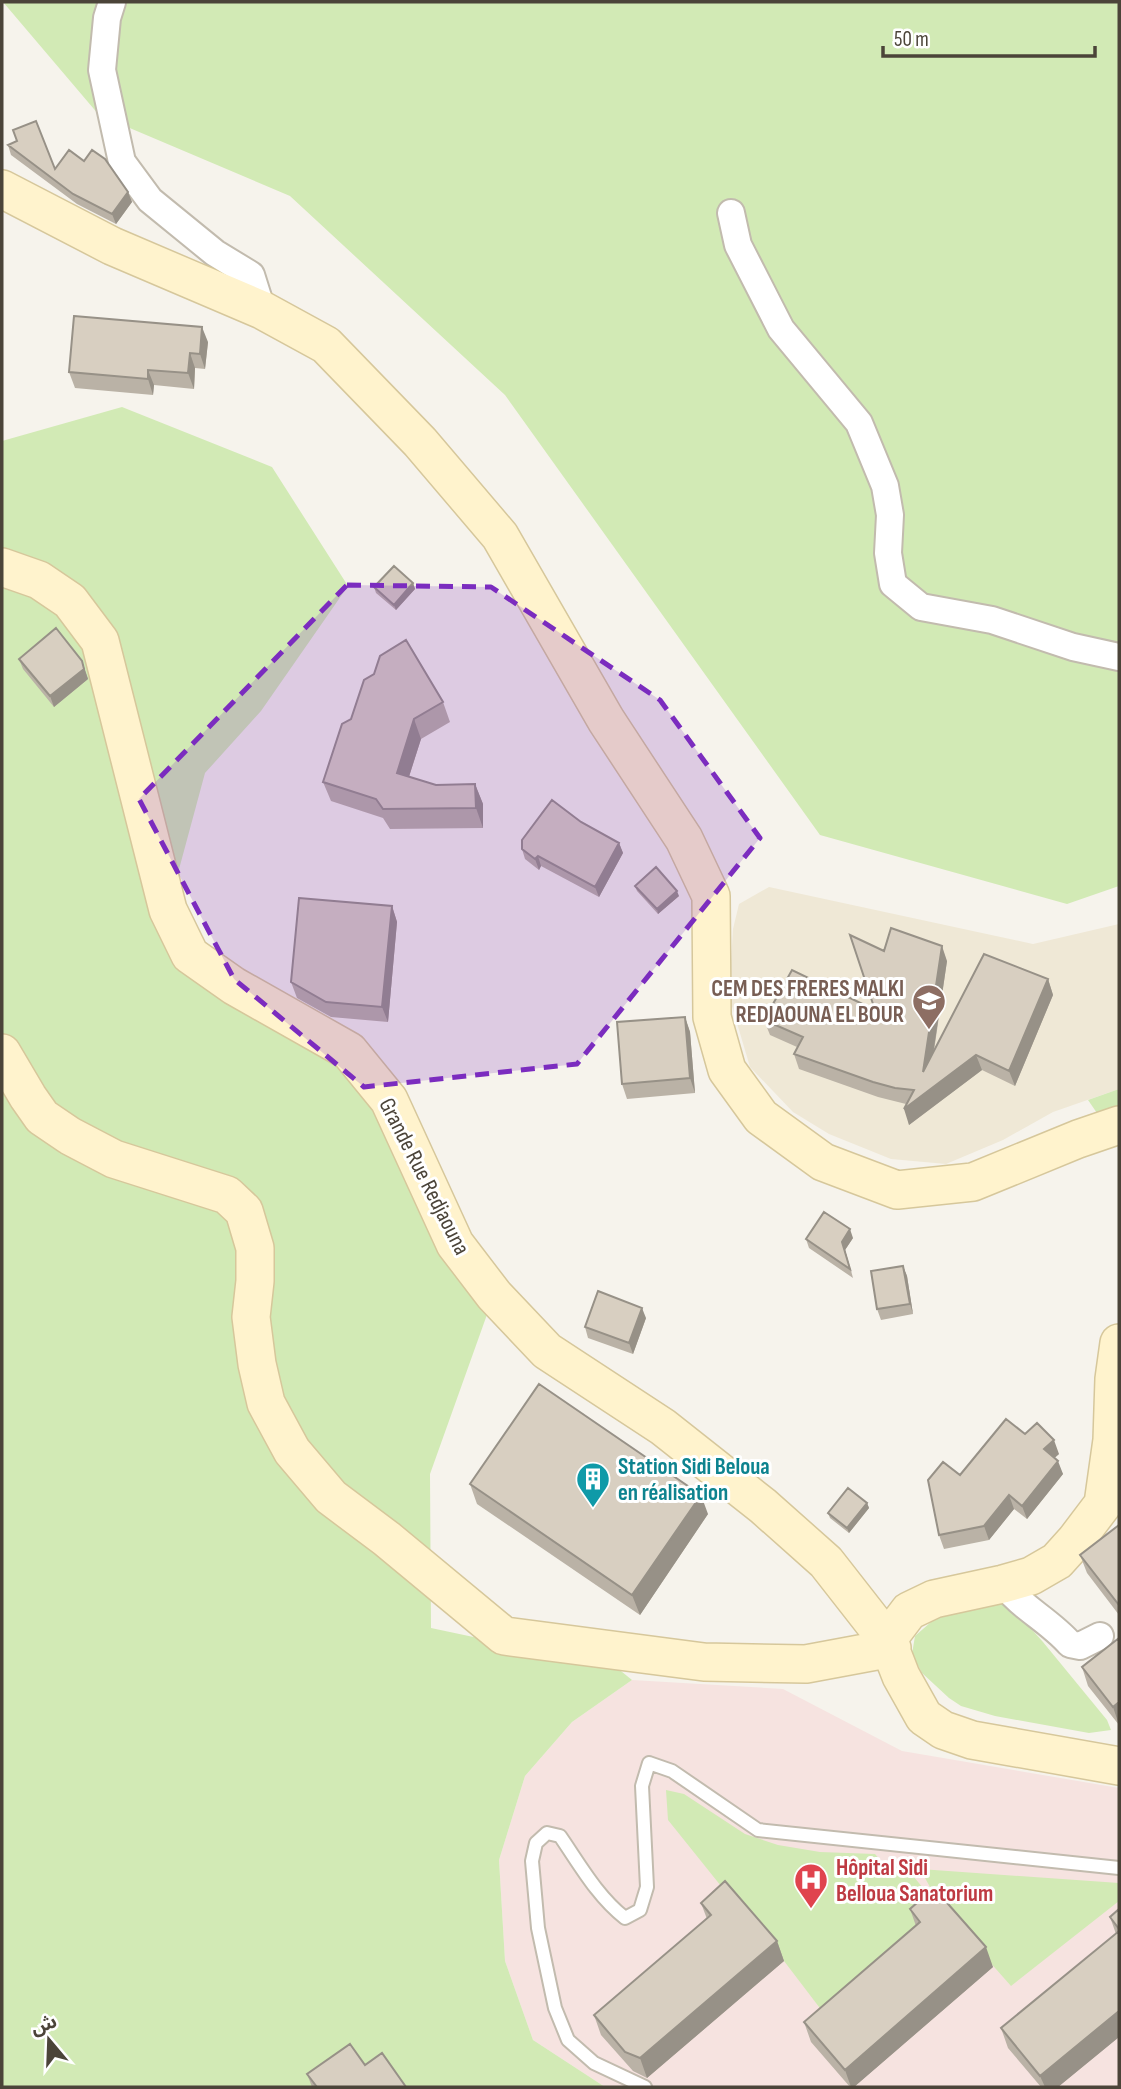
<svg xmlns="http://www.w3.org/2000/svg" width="1121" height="2089" font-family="'Sofia Sans Condensed','Noto Sans Arabic',sans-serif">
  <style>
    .education { fill: #efe8d6 }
    .medical { fill: #f6e3e0 }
    .green { fill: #d2eab5 }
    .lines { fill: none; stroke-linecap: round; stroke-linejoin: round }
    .lane-casing { stroke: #c2bbae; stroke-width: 16 }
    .street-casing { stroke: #c2bbae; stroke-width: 30 }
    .secondary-casing { stroke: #d6c79b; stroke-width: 40 }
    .lane { stroke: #fff; stroke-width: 12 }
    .street { stroke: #fff; stroke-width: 26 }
    .secondary { stroke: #fff3cd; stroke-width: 37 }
    .wall { fill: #bab2a6 }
    .shaded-wall { fill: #979187 }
    .building { fill: #d8cfc1; stroke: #979187; stroke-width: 2 }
    .marked { fill: #7b2cbf; fill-opacity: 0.2; stroke: #7b2cbf; stroke-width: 5; stroke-dasharray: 14 9; stroke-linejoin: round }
    .labels { text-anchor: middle; stroke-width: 6; stroke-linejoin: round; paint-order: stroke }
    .education-label { font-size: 23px; font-weight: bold; fill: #785e54; stroke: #fff; text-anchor: end }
    .street-label { font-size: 23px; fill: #4b4439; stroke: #fff }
    .culture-label { font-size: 23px; font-weight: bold; fill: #0d838f; stroke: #fff; text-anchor: start }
    .health-label { font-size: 23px; font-weight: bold; fill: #be3a42; stroke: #fff; text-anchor: start }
  </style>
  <rect width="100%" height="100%" fill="#f6f3ec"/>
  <path class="education" d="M769,887L1033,944L1119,924V1089L1053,1112L1003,1140L946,1164L891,1159L829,1134L793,1112L750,1067L729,996L733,929L739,904Z"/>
  <path class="medical" d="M632,1680L783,1689L902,1751L1119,1788V2087H605L533,2040L505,1961L499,1860L525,1776L572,1722Z"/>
  <path class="green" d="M3,2H1119V886L1067,904L820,835L505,395L290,196L99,115Z
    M122,407L272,467L348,586L261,711L205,773L168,910L191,955L349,1051L494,1295L430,1474L431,1628L616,1667L632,1680L572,1722L525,1776L499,1860L505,1961L533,2040L605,2087H2V441Z
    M1119,1089V1145L1088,1100Z
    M1001,1595L1043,1642L1107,1720L1111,1730L1089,1733L995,1716L961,1706L949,1698L922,1673L912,1654L915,1636L931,1622L955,1608Z
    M666,1790L684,1794L745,1834L778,1845L820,1852L875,1854L887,1868L909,1871L933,1900L940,1905L920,1869L1119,1883V1901L1011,1986L942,1908L832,2024L784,1961L733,1901L668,1820Z"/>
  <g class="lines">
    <g class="lane-casing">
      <path id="lane" d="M645,2087L594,2063L568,2040L555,2008L538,1928L532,1861L536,1843L547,1833L560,1836C580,1865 597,1896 625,1918L640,1910L647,1887L642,1786L649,1763L672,1771L758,1830L1119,1868"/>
    </g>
    <g class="street-casing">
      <path id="street" d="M112,2L107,18L102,70L122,162L150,200L215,253L251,275L262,310
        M731,213L738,245L781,329L859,423L885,486L890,515L888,553L893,584L921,607L992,620L1073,647L1119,657
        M1003,1584C1022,1608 1050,1621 1070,1644L1080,1646L1100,1636"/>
    </g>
    <g class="secondary-casing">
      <path id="secondary" d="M2,189L112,246L262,310L326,345L420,442L500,536L606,720L684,839L711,896L712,1017L727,1070L761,1117L823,1162L897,1190L973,1182L1078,1139L1119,1125
        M2,567L39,580L70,601L100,641L168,910L190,955L234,986L349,1051L389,1100L455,1244L494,1295L547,1351L663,1427L763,1506L826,1562L887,1640L901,1676L924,1717L943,1730L972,1740L1119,1766
        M2,1053L28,1097L42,1117L70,1136L114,1159L227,1195L244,1211L255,1248V1281L251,1317L257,1364L266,1403L292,1451L331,1497L387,1539L504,1636L704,1662L806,1664L892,1648
        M887,1640L909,1611L934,1599L1003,1584L1031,1576L1057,1561L1075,1541L1103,1504L1112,1440L1114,1379L1119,1343"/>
    </g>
    <use href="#lane" class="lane"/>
    <use href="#street" class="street"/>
    <use href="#secondary" class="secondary"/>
  </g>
  <path class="wall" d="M8,145L55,169L128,192L132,202L116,224L77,204L11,155Z
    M208,342L205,369L195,368L194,389L154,385L153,395L75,388L69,372Z
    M413,583L415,589L396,610L376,593L374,587Z
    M19,659L82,661L88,679L54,707L23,669Z
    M443,702L450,722L421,739L409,777L436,785L475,784L483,804V828L390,829L383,818L331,801L323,782L342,724Z
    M581,822L619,843L623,853L599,897L541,866L539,870L525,859L522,849Z
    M635,886L679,896L658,914L637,891Z
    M392,906L397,922L388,1022L331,1017L297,998L291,982Z
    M884,951L947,961L934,1051L1048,979L1053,995L1015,1086L982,1070L909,1125L906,1104L878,1097L799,1069L794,1054L797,1047L770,1035L764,1020L875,1010Z
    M685,1017L690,1032L695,1093L627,1099L622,1084Z
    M853,1238L845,1250L853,1278L809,1248L806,1239Z
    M903,1266L907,1276L913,1314L881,1320L877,1309Z
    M646,1318L633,1354L588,1338L585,1327Z
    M1025,1434L1059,1454L1054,1458L1063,1474L1027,1519L1014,1509L989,1540L944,1549L939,1535L960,1475Z
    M470,1484L708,1514L640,1615L477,1504Z
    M867,1503L869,1508L849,1533L830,1518L828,1513Z
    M1119,1525V1615L1087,1573L1080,1555Z
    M1119,1638V1725L1088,1686L1082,1667Z
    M701,1903L777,1941L784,1961L647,2078L633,2071L601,2035L594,2015L707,1919Z
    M910,1909L993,1967L854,2087H850L811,2042L804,2022L916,1926Z
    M1119,1909V2037L1058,2087H1041L1008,2048L1001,2028L1116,1934L1110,1917Z
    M365,2065L406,2087H312L307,2074Z"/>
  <path class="shaded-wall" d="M128,192L132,202L116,224L112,214Z
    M202,327L208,342L205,369L200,354Z
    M190,353L195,368L194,389L188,373Z
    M148,370L154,385L153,395L148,379Z
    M413,583L415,589L396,610L394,605Z
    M82,661L88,679L54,707L50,696Z
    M414,719L421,739L404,792L397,773Z
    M475,784L483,804V828L476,808Z
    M619,843L623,853L599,897L595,887Z
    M538,856L541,866L539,870L535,859Z
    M677,891L679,896L658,914L657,909Z
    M392,906L397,922L388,1022L382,1007Z
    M942,946L947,961L928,1088L923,1072Z
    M1048,979L1053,995L1015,1086L1009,1071Z
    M685,1017L690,1032L695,1093L690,1078Z
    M976,1055L982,1070L909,1125L904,1109Z
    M850,1229L853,1238L845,1250L853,1278L842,1242Z
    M903,1266L907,1276L913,1314L910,1304Z
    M642,1308L646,1318L633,1354L629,1343Z
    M1054,1440L1059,1454L1049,1463L1044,1449Z
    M1058,1461L1063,1474L1027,1519L1022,1506Z
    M701,1495L708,1514L640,1615L632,1595Z
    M1009,1495L1014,1509L989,1540L984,1526Z
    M867,1503L869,1508L849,1533L847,1528Z
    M1119,1702V1725L1113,1707Z
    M777,1941L784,1961L647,2078L640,2058Z
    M986,1947L993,1967L854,2087H851L845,2070Z
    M1119,2011V2037L1058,2087H1045L1040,2076Z"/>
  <path class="building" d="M36,121L55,169L69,150L84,161L92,150L105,159L128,192L112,214L73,194L8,145L17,141L13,130Z
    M74,316L202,327L200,354L190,353L188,373L148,370V379L69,372Z
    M394,566L413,583L394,605L374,587Z
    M56,628L82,661L84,669L50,696L19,659Z
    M406,640L443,702L414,719L397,773L436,785L475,784L476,808L383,809L376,799L323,782L342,724L351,719L364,680L374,674L380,656Z
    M552,800L581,822L619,843L595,887L538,856L535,859L522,849V840Z
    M656,867L677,891L657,909L635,886Z
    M299,898L392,906L382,1007L326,1002L291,982Z
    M891,928L942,946L923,1072L984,954L1048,979L1009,1071L976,1055L904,1109L914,1090L895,1088L873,1082L794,1054L803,1037L764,1020L792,970L875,1010L850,935L884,951Z
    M685,1017L690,1078L622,1084L617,1022Z
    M824,1212L850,1229L842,1242L850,1269L806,1239Z
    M903,1266L910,1304L877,1309L871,1271Z
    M598,1291L642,1308L629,1343L585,1327Z
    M539,1384L701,1495L632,1595L470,1484Z
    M1006,1419L1025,1434L1037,1423L1054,1440L1044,1449L1058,1461L1022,1506L1009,1495L984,1526L939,1535L928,1480L943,1462L960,1475Z
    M848,1488L867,1503L847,1528L828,1513Z
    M1119,1525V1605L1080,1555Z
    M1119,1638V1702L1113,1707L1082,1667Z
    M725,1881L777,1941L640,2058L625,2052L594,2015L711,1915L701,1903Z
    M934,1888L986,1947L845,2070L804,2022L920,1922L910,1909Z
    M1119,1909V1929L1110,1917Z
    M1119,1931V2011L1040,2076L1001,2028Z
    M350,2044L365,2065L382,2053L406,2087H317L307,2074Z"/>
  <path class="marked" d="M347,585L491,587L660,700L760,838L577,1064L364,1087L234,979L139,799Z"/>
  <defs>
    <g id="school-pin" transform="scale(1.75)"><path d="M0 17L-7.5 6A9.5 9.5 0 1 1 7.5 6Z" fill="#8d6e63" stroke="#fff"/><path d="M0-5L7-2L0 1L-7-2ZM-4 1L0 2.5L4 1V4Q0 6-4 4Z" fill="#fff"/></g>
    <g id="building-pin" transform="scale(1.75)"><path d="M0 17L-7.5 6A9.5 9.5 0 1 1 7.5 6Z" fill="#0f9aa8" stroke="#fff"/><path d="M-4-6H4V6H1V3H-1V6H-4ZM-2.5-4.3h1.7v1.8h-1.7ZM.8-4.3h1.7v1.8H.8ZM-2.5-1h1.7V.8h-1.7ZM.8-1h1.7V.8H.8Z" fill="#fff"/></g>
    <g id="hospital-pin" transform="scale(1.75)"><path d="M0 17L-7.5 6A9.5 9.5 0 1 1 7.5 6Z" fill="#e0444e" stroke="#fff"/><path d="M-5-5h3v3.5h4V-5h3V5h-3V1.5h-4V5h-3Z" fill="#fff"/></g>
  </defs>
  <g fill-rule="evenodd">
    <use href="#school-pin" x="929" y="1001"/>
    <use href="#building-pin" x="593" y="1479"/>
    <use href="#hospital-pin" x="811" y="1880"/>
  </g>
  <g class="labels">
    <g class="education-label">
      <text x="904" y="996">CEM DES FRERES MALKI<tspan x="904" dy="26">REDJAOUNA EL BOUR</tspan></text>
    </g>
    <g class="street-label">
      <text transform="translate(425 1176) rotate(63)" y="8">Grande Rue Redjaouna</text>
    </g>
    <g class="culture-label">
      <text x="618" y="1474">Station Sidi Beloua<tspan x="618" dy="26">en réalisation</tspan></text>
    </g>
    <g class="health-label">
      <text x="836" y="1875">Hôpital Sidi<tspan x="836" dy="26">Belloua Sanatorium</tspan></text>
    </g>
  </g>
  <rect width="1121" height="2089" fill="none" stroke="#4b4439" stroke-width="7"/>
  <g transform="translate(49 2040) rotate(341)" stroke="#ffffff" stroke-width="5" paint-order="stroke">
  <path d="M0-5L12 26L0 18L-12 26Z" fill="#4b4439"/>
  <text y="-10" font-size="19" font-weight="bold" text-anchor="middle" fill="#4b4439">ش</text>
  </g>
  <path d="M883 46v10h212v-10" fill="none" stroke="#4b4439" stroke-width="3.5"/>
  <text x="894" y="46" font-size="21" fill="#4b4439" stroke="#ffffff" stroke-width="5" paint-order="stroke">50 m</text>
</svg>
